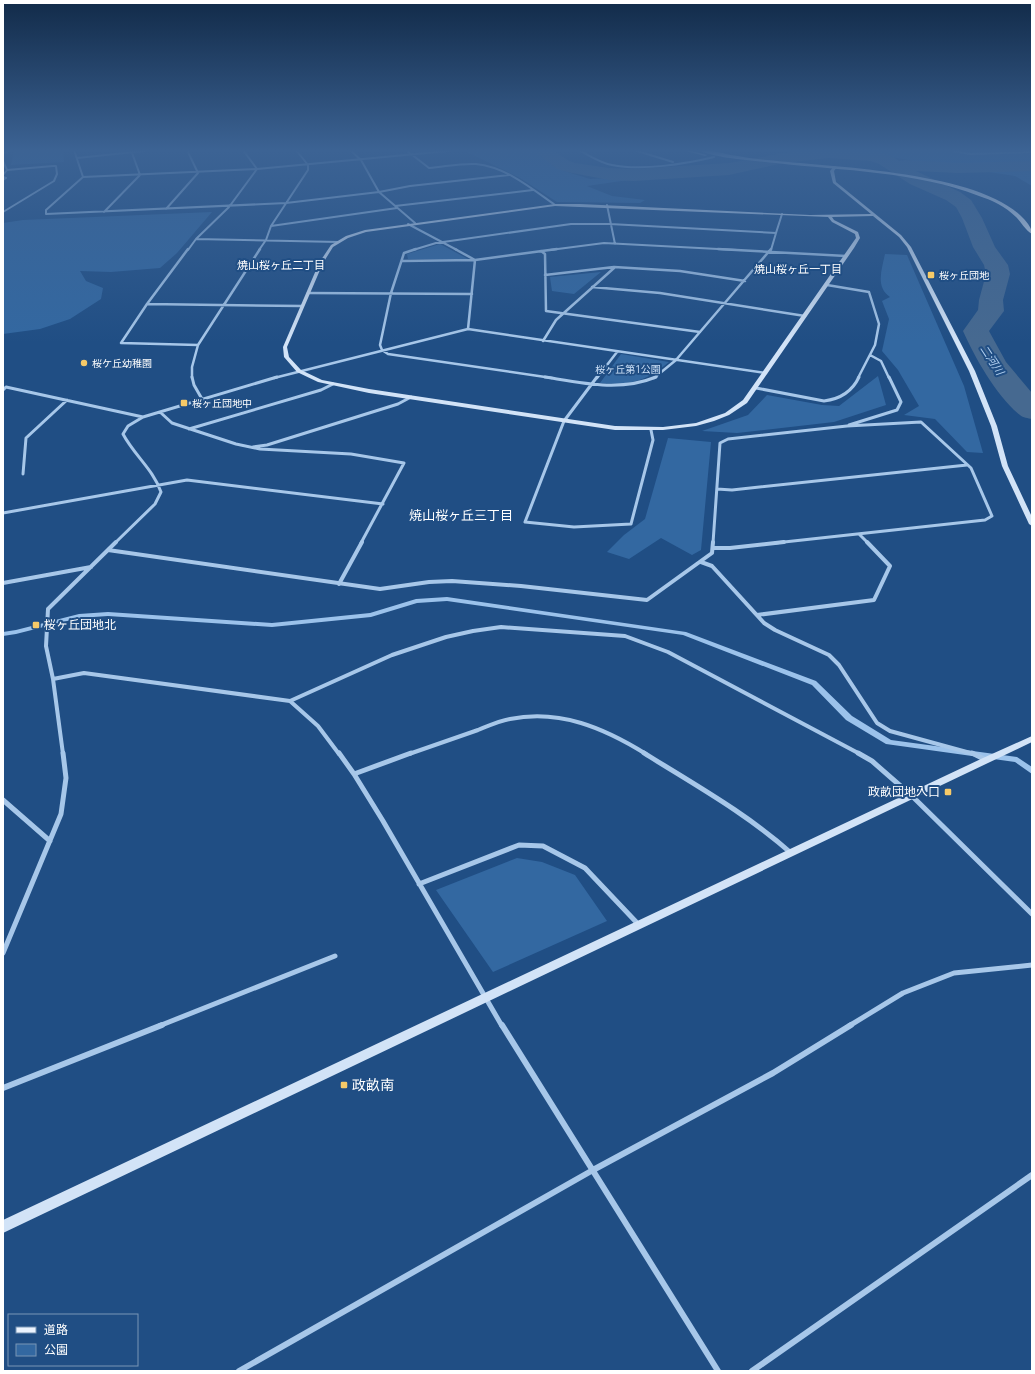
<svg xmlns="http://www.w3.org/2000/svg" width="1035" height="1374" font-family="'Open Sans','Noto Sans JP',sans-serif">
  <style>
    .green { fill: #3368a1 }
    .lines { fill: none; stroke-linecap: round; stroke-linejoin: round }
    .stream { fill: #9bc2eb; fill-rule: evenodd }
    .river { fill: #466990; fill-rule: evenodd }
    .street-far5 { stroke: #a7c7e9; stroke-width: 2 }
    .street-far4 { stroke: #a7c7e9; stroke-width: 2.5 }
    .street-far3 { stroke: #a7c7e9; stroke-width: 3 }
    .street-far2 { stroke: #a7c7e9; stroke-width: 4 }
    .street-far1 { stroke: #a7c7e9; stroke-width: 5 }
    .street { stroke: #a7c7e9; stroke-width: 6 }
    .secondary { fill: #d2e3f7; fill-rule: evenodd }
    .primary { fill: #ebf3fe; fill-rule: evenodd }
    .poi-dot { fill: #f7ca68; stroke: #204e84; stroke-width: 1.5 }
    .labels { text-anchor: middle; stroke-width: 4; stroke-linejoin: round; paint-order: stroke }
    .far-poi-label { font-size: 10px; fill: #fff; stroke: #204e84; text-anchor: start }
    .far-park-label { font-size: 10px; fill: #cce0f7; stroke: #204e84 }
    .far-neighbourhood-label { font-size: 11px; fill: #fff; stroke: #204e84 }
    .far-water-label { font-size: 11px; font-style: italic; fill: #b3d1f1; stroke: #204e84 }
    .poi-label { font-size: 12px; fill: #fff; stroke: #204e84; text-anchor: start }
    .neighbourhood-label { font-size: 13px; fill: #fff; stroke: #204e84 }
    .near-poi-label { font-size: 14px; fill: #fff; stroke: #204e84; text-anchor: start }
  </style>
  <rect width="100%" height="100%" fill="#204e84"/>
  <path class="green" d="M32,150H63L64,162L11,165L14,151Z
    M463,150H534L564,171L590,179L632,177L635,179L587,186L612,196L645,200L640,203L557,202L520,178Z
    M855,150H1032V186L1015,176L908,160Z
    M212,212L177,253L160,268L111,272L80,271L86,281L103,288L101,299L70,319L40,329L3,334V223L23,220Z
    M440,244L468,259H408L407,254Z
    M885,254L907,255L964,386L983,453L967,452L935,419L904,415L919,406L898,370L882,351L889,319L882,301L890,297C875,287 882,269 885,254Z
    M601,272L574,294L552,291L550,277Z
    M621,354L669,362C645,382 631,385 600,383Z
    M878,376L886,405L834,422L737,433L702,431L748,415L767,395L822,405L839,406Z
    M668,438L711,442L701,550L692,555L661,538L629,559L607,552L624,535L645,519Z
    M517,858L542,862L575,875L607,921L493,972L436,890Z"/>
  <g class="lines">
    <path class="stream" d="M447,597L686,632L816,681L852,716L891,740L1017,757L1032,767V774L1015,762L886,744L846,720L812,685L683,635L447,601L417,603L371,617L272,627L108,616L79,618L16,634L3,636V632L16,630L79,614L108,612L272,623L370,613L416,599Z"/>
    <path class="river" d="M533,150H553L569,161L575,163L609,168L634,169L729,163L783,153L810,150L874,151L891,156L899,161L905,160L958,163L1032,161V171L958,173L916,171L960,192L971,200L982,218L995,247L1008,265L1010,274L1003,300L1004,311L989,331L1006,362L1032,393V419C1028,418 1023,418 1020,415C997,397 975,358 963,331L978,310L979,300L986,274L984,265L973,247L962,218L956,207L946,200L910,184L879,164L871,161L829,158L783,163L729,175L634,181L609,180L567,172L557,169Z"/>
    <path class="street-far5" d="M74,150L83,177
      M187,150L198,173
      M243,150L257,169
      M350,150L361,160L379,192L415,223
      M406,150L429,168C444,167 460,163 476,164C506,167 531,188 555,205
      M458,150L257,169L83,177L46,210V214L286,203L379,192L410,186L509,175
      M578,150C589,155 600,163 612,165C642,171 685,164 714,157
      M634,150L673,162
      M949,150L970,154L1032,152
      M77,158L153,150
      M7,170L3,161V153L11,150
      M3,175L7,170L53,166H56L57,174L54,181L3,212
      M3,177L6,178L3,180
      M607,205L615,244
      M395,206L533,190
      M166,209L198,173
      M104,212L140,175L131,150
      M408,224L457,250
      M271,226L397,208
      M776,233L782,214
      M196,239L339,242
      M188,250L196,239L229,207L257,169
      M259,250L266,240L271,226L308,170V165L296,150
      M413,250L436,243L571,224H610L776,233
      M550,250L604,243L737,250
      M771,250L776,233"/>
    <path class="street-far4" d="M188,249L147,304L121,343L198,345L192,367V378
      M416,249L404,253L391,293L380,345L382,350L388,354L552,378
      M557,249L475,260L468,329L766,373
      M718,249L846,256
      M541,251L545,254L546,311L700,332
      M402,261L475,260L455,249
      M545,275L614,267L680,271L745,281
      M827,285L869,292L879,324L875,345L858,378
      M592,287L660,293L805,316
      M308,293L472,294
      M147,304L302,306
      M543,341L556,320L614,268
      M198,345L260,249
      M870,355L881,361L889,378
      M274,378L468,329
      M597,378L617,352
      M654,378L676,360L771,249"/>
    <path class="street-far3" d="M192,377L194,385L202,399
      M545,377C582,383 620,392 656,377
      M597,377L564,421L525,522L574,527L631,524L653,440L651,430
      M756,388L824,401C840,399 852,392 859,377
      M3,390L6,387L143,417
      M160,412L172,423L236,444L260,449L351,454L404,463L361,543
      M849,425L897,410L901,402L889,377
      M189,429L321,390L333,384
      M253,447L267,445L398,404L411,397
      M23,474L26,438L67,400
      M717,489L732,490L967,465
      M3,513L187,480L383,504
      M859,534L868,543
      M115,543L155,504L161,492C153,469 134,455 123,434L128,426L143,417L277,377
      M713,543L720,443L728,439L847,426L921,422L971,468L992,516L985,520L775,543"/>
    <path class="street-far2" d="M713,548H730L784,542
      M108,550L380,589L429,582L452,581L521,586L647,600L712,553L713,542
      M701,562L712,566L764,623L775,630L829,655L839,665L877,723L890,731L974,754
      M3,583L91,567
      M339,584L362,542
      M757,615L874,600L890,566L867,542
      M53,679L84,673L290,701L318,726L339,754
      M290,701L392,655L446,637L473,631L501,627L625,636L668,652L860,754
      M63,754L53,679L46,646L48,609L116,542
      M409,754C432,746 455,738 478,730C488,726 499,721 510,719C560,709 604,728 646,754"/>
    <path class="street-far1" d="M339,753L354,774L383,821L502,1026
      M644,753C695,785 746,813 791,853
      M858,753L872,761L912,796L1032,914
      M972,753L986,760
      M354,774L411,753
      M3,800L50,841
      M419,884L519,845L543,846L585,868L639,925
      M3,953L61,814L66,778L63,753
      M159,1026L335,956
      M849,1026L903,993L954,973L1032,965"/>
    <path class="street" d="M502,1025L718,1371
      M3,1088L162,1025
      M239,1371L593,1170L773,1073L851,1025
      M752,1371L1032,1175"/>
    <path class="secondary" d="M834,166L837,167L834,171L836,182L901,235L911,247L975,371L997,426L1008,466L1032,517V526L1029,524L1002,466L991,426L969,371L907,247L899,237L873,216L832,217L834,220L858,232L860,238L854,248L747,403L729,415L714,421L696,426L663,430H615L369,393L318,382L297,372L284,357L283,347L319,263L331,245L346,236L365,230L555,204H580L810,215L871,214L833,183L830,171ZM555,206L828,217L832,222L855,234L856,238L743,400L725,413L696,423L663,427L615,426L369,389L322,380L301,370L289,357L287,347L323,263L333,247L348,238L366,232Z
      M1032,736V742L3,1233V1220L983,758Z"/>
    <path class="primary" d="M682,150H688L707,155L705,156Z
      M698,150C709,149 720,153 731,155C743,157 755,159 767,160C830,167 981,171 1024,219C1028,224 1032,228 1032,234C1026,231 1021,222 1016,217C1006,207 992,200 979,196C915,171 844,171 776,163C757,161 713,158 698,150Z"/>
  </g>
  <linearGradient id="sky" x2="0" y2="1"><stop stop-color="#122b49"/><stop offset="0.44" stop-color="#3c6394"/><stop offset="1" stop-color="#3c6394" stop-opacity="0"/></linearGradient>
  <rect width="1035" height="342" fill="url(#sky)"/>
  <g class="poi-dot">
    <rect x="927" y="271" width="8" height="8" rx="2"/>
    <circle cx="84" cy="363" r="4"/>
    <rect x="180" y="399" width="8" height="8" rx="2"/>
    <rect x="32" y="621" width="8" height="8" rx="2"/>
    <rect x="944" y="788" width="8" height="8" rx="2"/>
    <rect x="340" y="1081" width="8" height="8" rx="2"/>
  </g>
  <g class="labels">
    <g class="far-poi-label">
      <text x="939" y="279">桜ヶ丘団地</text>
      <text x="92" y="367">桜ケ丘幼稚園</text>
      <text x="192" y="407">桜ヶ丘団地中</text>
    </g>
    <g class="far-park-label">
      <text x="628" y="373">桜ヶ丘第1公園</text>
    </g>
    <g class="far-neighbourhood-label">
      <text x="281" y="269">焼山桜ヶ丘二丁目</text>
      <text x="798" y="273">焼山桜ヶ丘一丁目</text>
    </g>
    <g class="far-water-label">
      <text transform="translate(992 360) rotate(57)" y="4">二河川</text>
    </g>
    <g class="poi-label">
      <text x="44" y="629">桜ヶ丘団地北</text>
      <text x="940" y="796" text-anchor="end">政畝団地入口</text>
    </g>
    <g class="neighbourhood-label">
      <text x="461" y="520">焼山桜ヶ丘三丁目</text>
    </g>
    <g class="near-poi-label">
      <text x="352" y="1090">政畝南</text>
    </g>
  </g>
  <rect width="1035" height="1374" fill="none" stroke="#ffffff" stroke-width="8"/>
  <rect x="8" y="1314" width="130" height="52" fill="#204e84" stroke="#7995b5"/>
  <rect x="16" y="1327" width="20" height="6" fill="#ebf3fe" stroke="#7995b5"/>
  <text x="44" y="1334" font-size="12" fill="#ffffff">道路</text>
  <rect x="16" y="1344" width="20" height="12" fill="#3368a1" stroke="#7995b5"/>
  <text x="44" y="1354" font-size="12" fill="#ffffff">公園</text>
</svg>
